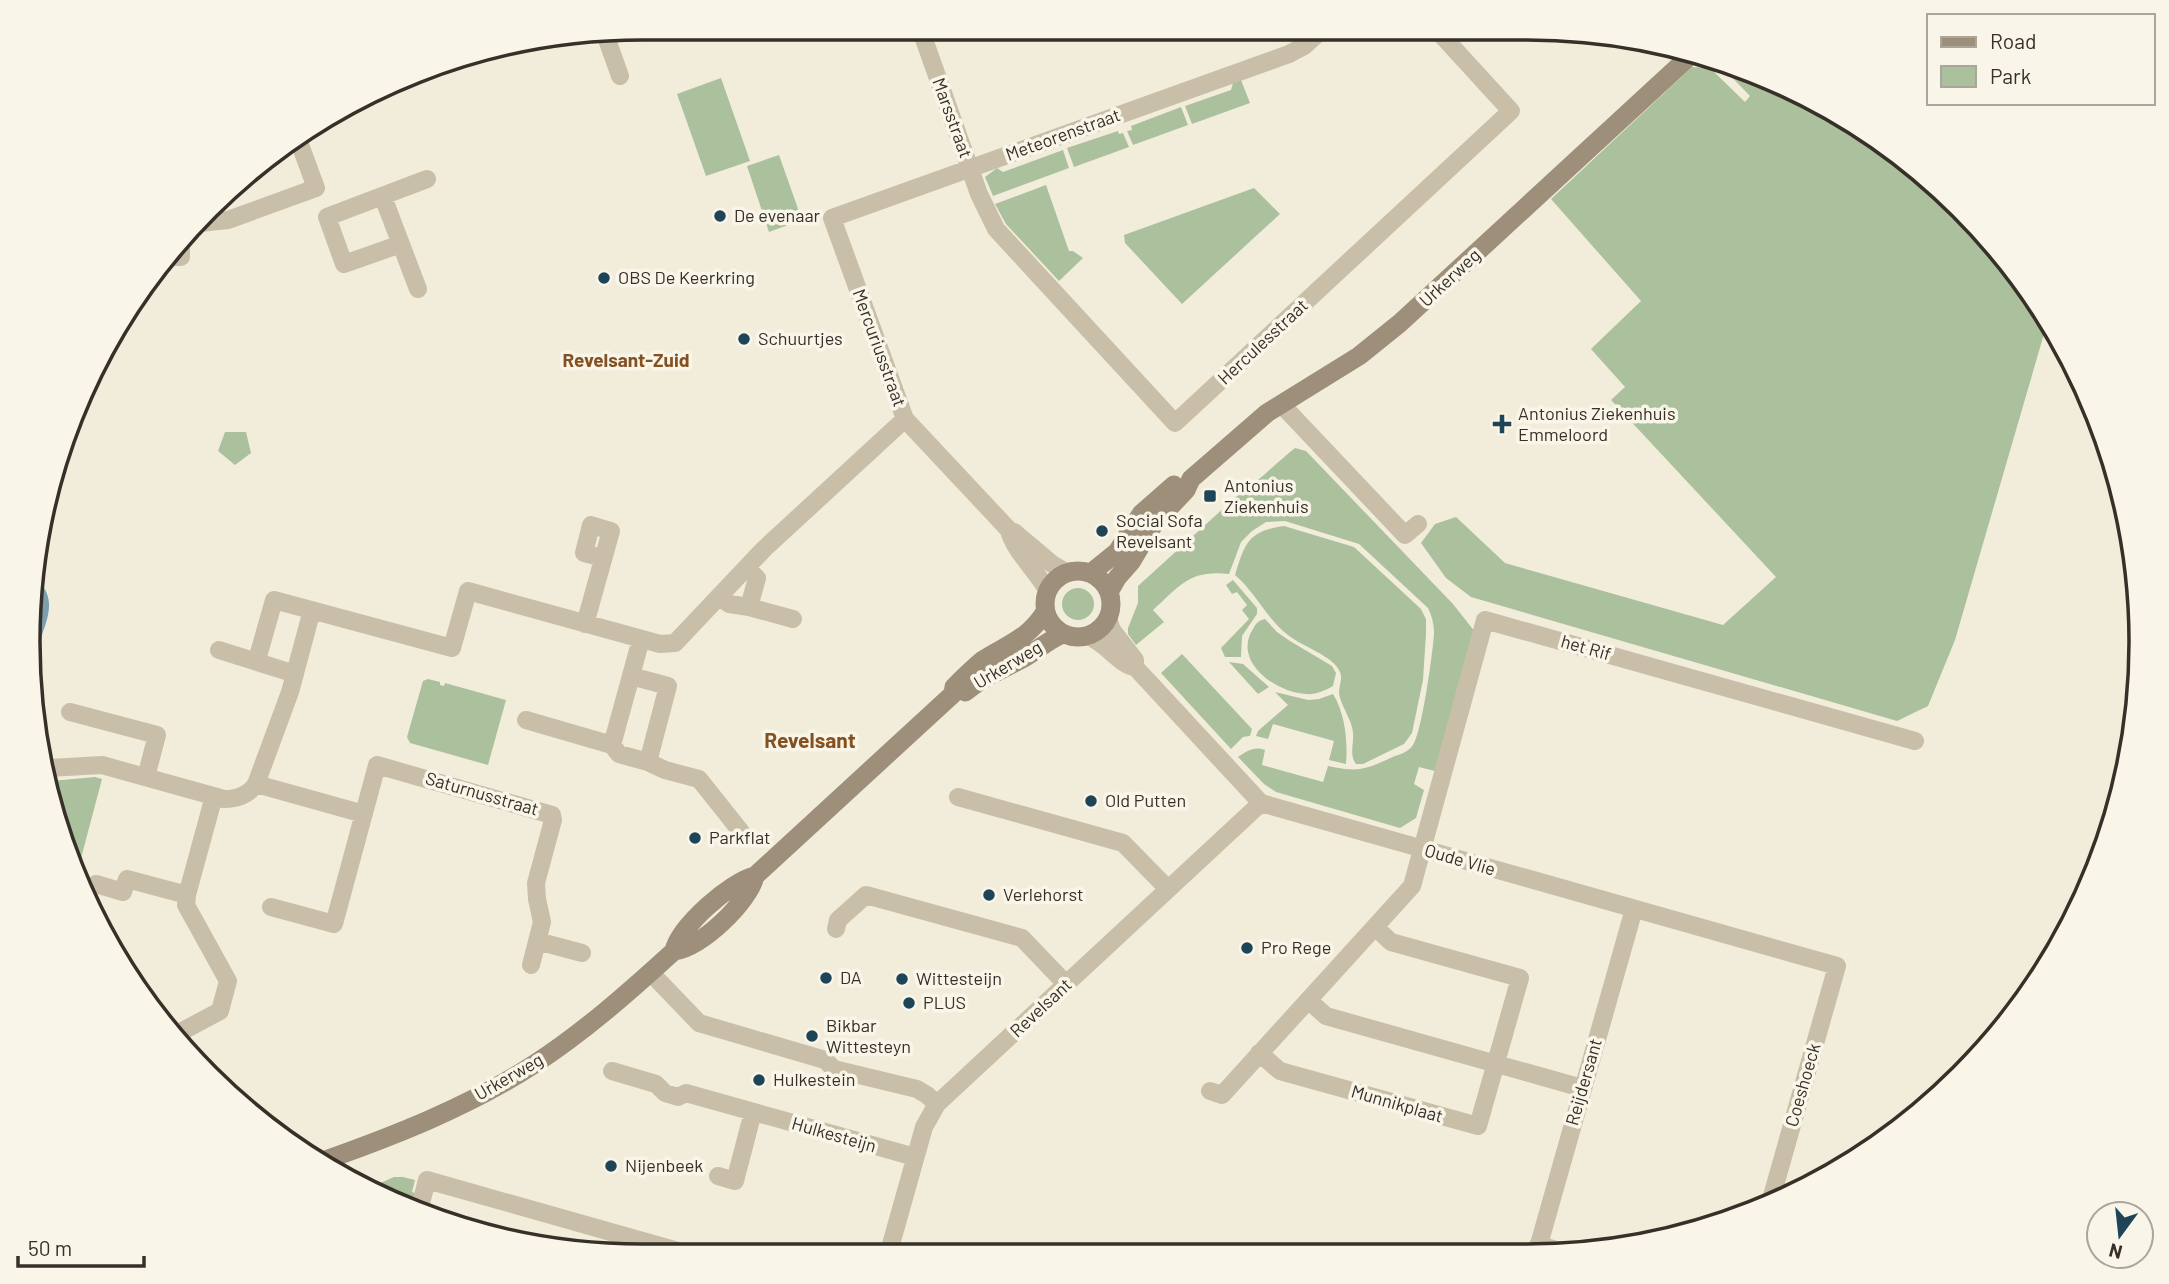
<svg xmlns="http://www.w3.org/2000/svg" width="2169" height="1284" font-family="Barlow,sans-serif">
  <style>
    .green { fill: #abc09c }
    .water { fill: #7b9fae }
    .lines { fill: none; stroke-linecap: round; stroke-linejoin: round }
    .minor { stroke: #c9bfa8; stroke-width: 18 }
    .secondary { stroke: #9d8f79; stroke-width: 19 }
    .poi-dot { fill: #1e4557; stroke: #f9f5e8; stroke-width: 2.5 }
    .labels { text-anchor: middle; stroke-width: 7; stroke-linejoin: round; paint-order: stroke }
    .street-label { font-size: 18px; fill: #363028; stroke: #f9f5e8 }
    .poi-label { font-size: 18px; fill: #363028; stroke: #f9f5e8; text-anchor: start }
    .neighbourhood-label { font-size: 19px; font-weight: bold; fill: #845122; stroke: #f9f5e8 }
    .quarter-label { font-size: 21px; font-weight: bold; fill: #845122; stroke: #f9f5e8 }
    .rim { fill: none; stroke: #363028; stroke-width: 3.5 }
  </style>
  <rect width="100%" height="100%" fill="#f2eddb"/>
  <path class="green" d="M1727,62L1868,132L1961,208L2038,301L2048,320L1955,640L1928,706L1897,721L1471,597L1446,578L1421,543L1435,524L1456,517L1505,563L1723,625L1776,577L1611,400L1625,387L1591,349L1641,301L1551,199L1692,67L1710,68L1745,102L1750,96L1722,67Z
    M721,78L750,161L706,176L677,94Z
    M1241,80L1250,103L1192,124L1185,106L1231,90L1233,83Z
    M1181,107L1188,125L1133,145L1127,131L1132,130L1131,126Z
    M1118,131L1119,134L1123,133L1129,147L1074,167L1067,148Z
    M1063,150L1069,168L993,196L985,177L997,168L1003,172Z
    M779,155L802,220L769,232L747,166Z
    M1046,185L1069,251H1073L1083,258L1059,281L1006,224L995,204Z
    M1254,188L1280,214L1182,304L1125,243L1124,235Z
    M225,432H246L251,453L235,465L218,451Z
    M1295,448L1306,451L1453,604L1475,632L1435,771L1419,767L1414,784L1424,790L1416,818L1400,828L1276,792L1264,784L1238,757C1247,751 1254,746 1265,750L1262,765L1323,782L1328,766C1360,773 1366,769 1395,756C1402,754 1409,751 1413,745C1422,732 1433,652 1434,633C1434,624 1432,616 1428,608L1359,544L1285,521L1266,522L1252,531L1241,542L1229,574C1189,570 1181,585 1153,610L1164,622L1136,645L1128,634V628L1138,603V586L1237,496C1258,482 1275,464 1295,448Z
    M1284,526L1354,547L1421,609L1426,619V634L1423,680L1412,733L1404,744L1363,764H1356C1349,755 1354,744 1353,733C1352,719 1341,707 1339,693C1339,685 1343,679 1340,672C1334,656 1301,646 1288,635C1266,618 1256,593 1235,575C1245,543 1248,531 1284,526Z
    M1233,580L1257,608V614L1242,636L1241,657H1225L1221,648L1249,619L1242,610L1247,605L1237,592L1232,594L1226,585Z
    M1062 604a16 16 0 1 1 32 0a16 16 0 1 1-32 0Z
    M1265,619L1277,632L1290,641L1332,666L1336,673L1333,686C1324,691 1315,695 1306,694C1276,693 1232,661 1253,629C1256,623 1258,621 1265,619Z
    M1182,654L1252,729L1250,736L1243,737L1231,749L1161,673Z
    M1229,662L1243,664L1269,687L1258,694Z
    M428,679L440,682V685L444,686L445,683L506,700L488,765L410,743L407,737L423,681Z
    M1275,692L1308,700L1319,699L1333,694C1345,713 1348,742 1346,764L1329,760L1334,741L1273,724L1268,739L1256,736L1258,731L1288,705Z
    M95,777L102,779L80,862L51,781Z
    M394,1177H403L415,1180L412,1192L417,1194L413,1208L371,1187Z"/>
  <path class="water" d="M38,580C63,606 38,630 37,659C36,675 41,692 39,709L28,644L37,611L35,596Z"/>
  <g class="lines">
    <path class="minor" d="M920,28L979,194L996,229L1175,423L1511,111L1436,29
      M1298,29L1304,46
      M605,34L620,76
      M383,197L418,289
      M200,223L228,220L316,188L298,139
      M401,244L344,264L327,217L427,179
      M166,257H181V242
      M1281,404L1405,535L1418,524
      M1014,532L1052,564L1066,572
      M747,568L757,578L749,607
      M1047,590C1037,571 1013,550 1009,530L905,419L832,218L1289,54L1304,46L1323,29
      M720,597L729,604L749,607L793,619
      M1108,619L1112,630L1135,660V664
      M585,624L611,531L591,525L584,553L603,558
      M1087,636C1106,642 1120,666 1135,667L1261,803L1837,966L1770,1203
      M219,650L295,674
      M257,660L274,600L452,648L468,591L660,644L675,643L764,549L905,419
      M70,712L157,735L146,777
      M526,720L612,745L619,754L648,762L668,686L631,676
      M612,745L641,639
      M648,762L665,770L699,779L742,833
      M49,768L102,765L224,799C236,799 249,795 256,784L290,692L312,610
      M256,784L364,814
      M958,797L1123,843L1168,889
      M96,884L123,892L127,879L187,895L186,905L228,981L220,1011L175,1035
      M187,895L214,796
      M271,907L334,924L377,765L552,815L553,820L536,883L537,899L542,922L531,965
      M836,929L838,920L866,895L1022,938L1066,984
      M537,941L582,953
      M651,973L699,1023L825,1060L834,1069L917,1089L927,1095L937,1104
      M1308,1000L1326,1016L1582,1088
      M1259,1053L1280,1071L1478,1126L1520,978L1391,942L1375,927
      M612,1071L656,1084L665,1093L678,1097L686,1093L915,1157
      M1210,1091L1222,1095L1412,886L1485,620L1915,741
      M718,1176L735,1181L753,1112
      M419,1211L427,1180L692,1255
      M1538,1245L1571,1254
      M888,1255L924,1127L937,1104L1261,803
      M1536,1255L1634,909"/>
    <path class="secondary" d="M1045 604a33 33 0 1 1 66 0a33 33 0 1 1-66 0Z
      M1091,573L1117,552L1141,514L1174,485
      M1109,592L1117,578L1131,562L1154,524L1186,490L1191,479L1267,413L1359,356L1400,323L1692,54
      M965,692C986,675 1002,670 1024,658C1038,650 1048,640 1063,634
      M674,951C700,949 750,901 755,876
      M320,1162C394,1136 468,1107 533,1065C584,1032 629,992 674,951C679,927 731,881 755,876L953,694L954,687C963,678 973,668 983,660C1008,644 1028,639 1045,612"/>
  </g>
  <g class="poi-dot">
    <circle cx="720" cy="216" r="7"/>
    <circle cx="604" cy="278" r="7"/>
    <circle cx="744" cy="339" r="7"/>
    <path d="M1498.5 413.5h7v7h7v7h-7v7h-7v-7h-7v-7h7z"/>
    <rect x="1203" y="489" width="14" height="14" rx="3.5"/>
    <circle cx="1102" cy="531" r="7"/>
    <circle cx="1091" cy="801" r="7"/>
    <circle cx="695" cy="838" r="7"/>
    <circle cx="989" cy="895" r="7"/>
    <circle cx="1247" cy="948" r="7"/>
    <circle cx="826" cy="978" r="7"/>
    <circle cx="902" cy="979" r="7"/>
    <circle cx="909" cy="1003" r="7"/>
    <circle cx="812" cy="1036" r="7"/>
    <circle cx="759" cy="1080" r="7"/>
    <circle cx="611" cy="1166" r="7"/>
  </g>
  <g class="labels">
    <g class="street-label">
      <text transform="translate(952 118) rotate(70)" y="6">Marsstraat</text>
      <text transform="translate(1063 135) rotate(-20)" y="6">Meteorenstraat</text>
      <text transform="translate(1450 278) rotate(-43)" y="6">Urkerweg</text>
      <text transform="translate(1263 342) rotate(-43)" y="6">Herculesstraat</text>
      <text transform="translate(879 348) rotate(70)" y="6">Mercuriusstraat</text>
      <text transform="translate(1586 648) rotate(16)" y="6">het Rif</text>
      <text transform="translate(1008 665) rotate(-31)" y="6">Urkerweg</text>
      <text transform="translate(482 794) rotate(16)" y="6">Saturnusstraat</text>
      <text transform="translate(1460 860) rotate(16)" y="6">Oude Vlie</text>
      <text transform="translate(1041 1008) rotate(-43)" y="6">Revelsant</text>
      <text transform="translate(509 1077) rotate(-30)" y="6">Urkerweg</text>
      <text transform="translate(1584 1082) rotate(-74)" y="6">Reijdersant</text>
      <text transform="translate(1803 1085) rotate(-74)" y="6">Coeshoeck</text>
      <text transform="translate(1397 1104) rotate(16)" y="6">Munnikplaat</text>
      <text transform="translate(834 1135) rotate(16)" y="6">Hulkesteijn</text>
    </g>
    <g class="poi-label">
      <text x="734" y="222">De evenaar</text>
      <text x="618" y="284">OBS De Keerkring</text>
      <text x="758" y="345">Schuurtjes</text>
      <text x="1518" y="420">Antonius Ziekenhuis<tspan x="1518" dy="21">Emmeloord</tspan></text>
      <text x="1224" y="492">Antonius<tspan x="1224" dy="21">Ziekenhuis</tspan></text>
      <text x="1116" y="527">Social Sofa<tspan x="1116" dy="21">Revelsant</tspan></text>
      <text x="1105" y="807">Old Putten</text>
      <text x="709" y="844">Parkflat</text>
      <text x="1003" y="901">Verlehorst</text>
      <text x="1261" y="954">Pro Rege</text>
      <text x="840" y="984">DA</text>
      <text x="916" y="985">Wittesteijn</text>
      <text x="923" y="1009">PLUS</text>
      <text x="826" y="1032">Bikbar<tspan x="826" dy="21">Wittesteyn</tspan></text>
      <text x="773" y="1086">Hulkestein</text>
      <text x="625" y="1172">Nijenbeek</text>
    </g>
    <g class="neighbourhood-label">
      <text x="626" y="367">Revelsant-Zuid</text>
    </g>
    <g class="quarter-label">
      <text x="810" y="748">Revelsant</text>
    </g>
  </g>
  <path d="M0 0H2169V1284H0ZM642 40H1527A602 602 0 0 1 2129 642V642A602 602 0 0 1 1527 1244H642A602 602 0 0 1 40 642V642A602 602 0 0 1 642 40Z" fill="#f9f5e8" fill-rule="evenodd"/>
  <path class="rim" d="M642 40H1527A602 602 0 0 1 2129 642V642A602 602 0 0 1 1527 1244H642A602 602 0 0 1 40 642V642A602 602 0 0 1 642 40Z"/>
  <rect x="1927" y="14" width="228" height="91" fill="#f9f5e8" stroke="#aba69b" stroke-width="2"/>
  <rect x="1941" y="37" width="35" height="10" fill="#9d8f79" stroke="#aba69b" stroke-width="2"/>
  <text x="1990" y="49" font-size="21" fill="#363028">Road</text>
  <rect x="1941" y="66" width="35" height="21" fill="#abc09c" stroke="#aba69b" stroke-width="2"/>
  <text x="1990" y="84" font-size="21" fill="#363028">Park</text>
  <g transform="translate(2120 1235) rotate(195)"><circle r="33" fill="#f9f5e8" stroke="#aba69b" stroke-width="2"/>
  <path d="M0-5L12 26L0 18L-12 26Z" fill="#1e4557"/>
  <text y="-10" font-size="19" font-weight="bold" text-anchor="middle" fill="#363028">N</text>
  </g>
  <path d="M18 1256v10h126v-10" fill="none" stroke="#363028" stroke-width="3.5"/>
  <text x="28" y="1256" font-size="21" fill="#363028" stroke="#f9f5e8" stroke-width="5" paint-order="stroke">50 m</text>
</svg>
